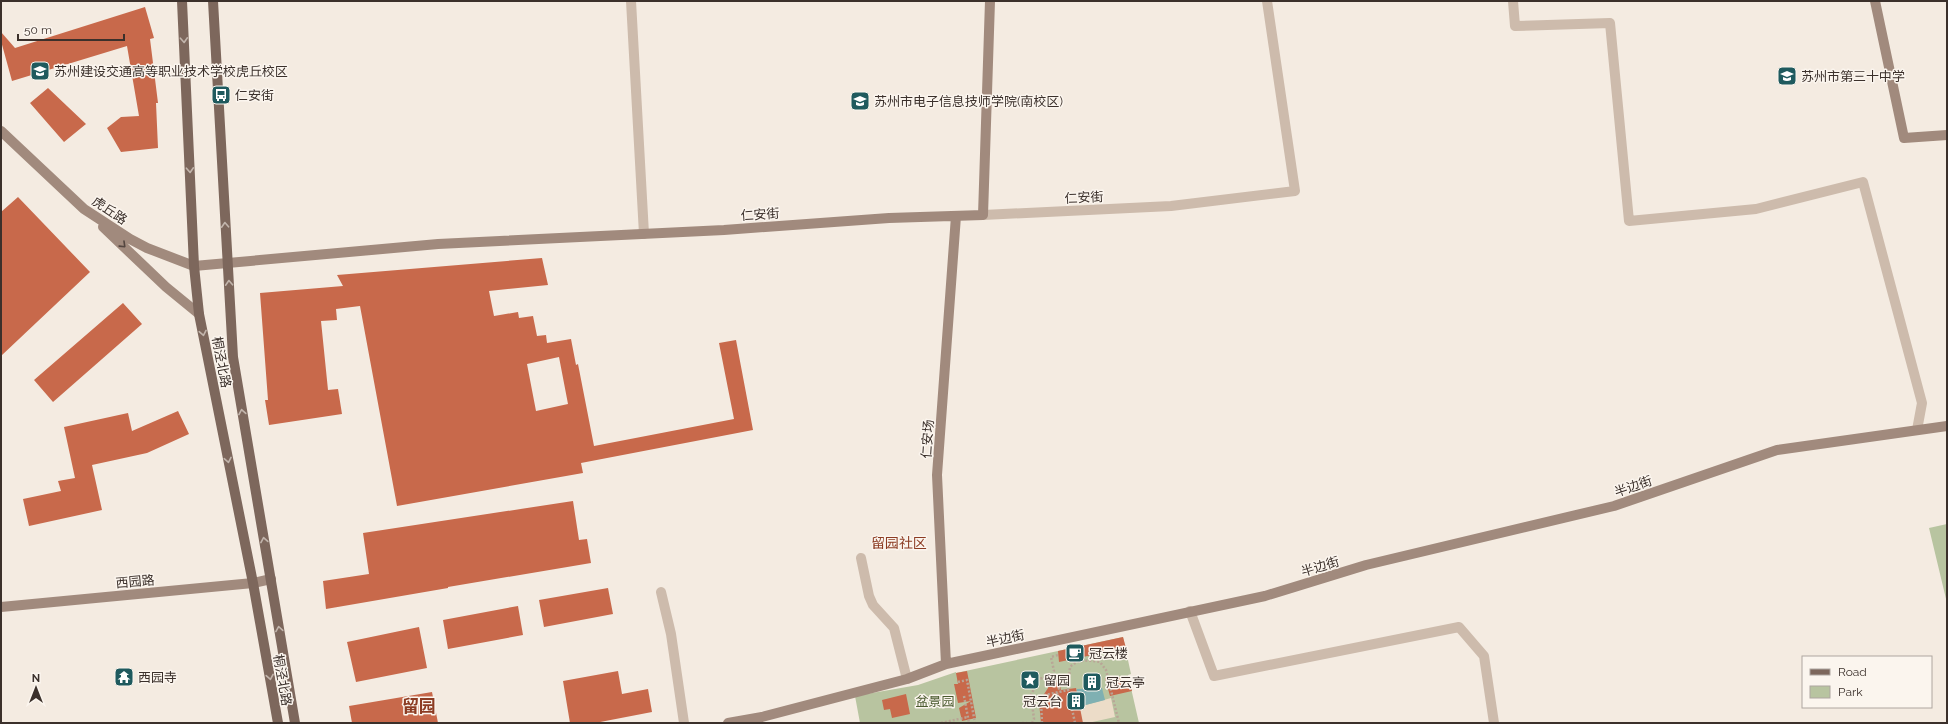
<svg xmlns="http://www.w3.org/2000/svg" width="1948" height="724" font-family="Raleway,'Noto Sans SC',sans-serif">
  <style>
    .green { fill: #b8c4a0 }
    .plaza { fill: #ecdcc8 }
    .water { fill: #7fb0b2 }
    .building { fill: #c8694b; fill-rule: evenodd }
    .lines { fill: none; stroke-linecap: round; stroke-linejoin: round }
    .path { stroke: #b9a596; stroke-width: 2.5; stroke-dasharray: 2 2; stroke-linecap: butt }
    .street { stroke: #cdbbac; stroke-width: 10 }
    .secondary { stroke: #a18a7d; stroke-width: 10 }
    .primary { stroke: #7d675c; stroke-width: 10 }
    .oneway { stroke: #c2b5ac }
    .oneway2 { stroke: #544640 }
    .labels { text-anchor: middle; stroke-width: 3; stroke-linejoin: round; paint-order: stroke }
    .poi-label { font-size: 13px; fill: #3b302b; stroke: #fbf5ee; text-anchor: start }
    .street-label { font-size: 13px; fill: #3b302b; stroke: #fbf5ee }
    .park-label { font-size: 13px; fill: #4a5a2e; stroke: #fbf5ee }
    .neighbourhood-label { font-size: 14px; fill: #8c3b22; stroke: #fbf5ee }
    .district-label { font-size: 17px; font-weight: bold; fill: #8c3b22; stroke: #fbf5ee }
  </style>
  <rect width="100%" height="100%" fill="#f4ebe1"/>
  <path class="green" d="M1947,524V603L1929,528Z
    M1123,637L1131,674L1128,675L1139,723H860L855,696L918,685L956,672V673Z"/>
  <path class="plaza" d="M1111,698L1115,717L1088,723H1077L1074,706H1082Z"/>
  <path class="water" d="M1102,688L1105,700L1082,706L1079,697L1076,698L1075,694L1077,689Z"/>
  <path class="building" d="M145,7L154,38L150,39L158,103H156L158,148L121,152L107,128L121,117L139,116L127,46L12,81L1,41V32L15,48Z
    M48,88L86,124L64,142L30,103Z
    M18,197L90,272L1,356V212Z
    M542,258L548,285L489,291L494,316L518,312L519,318L533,316L537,336L546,335L547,343L571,339L576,365L578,364L594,446L734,419L719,343L736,340L753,430L581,463L583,473L397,506L360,306L336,309L337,320L321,321L328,390L338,389L342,414L269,425L265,400H268L260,293L343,286L337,275ZM559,357L568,404L536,411L527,364Z
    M123,303L142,324L53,402L34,380Z
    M178,411L189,434L147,453L92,465L102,510L29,526L23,499L61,491L58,481L75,478L64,427L128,413L132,431Z
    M573,501L579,540L587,539L591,563L448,587V588L326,609L323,581L369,574L363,533Z
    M608,588L613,614L544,627L539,600Z
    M518,606L523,635L448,649L443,620Z
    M419,627L427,668L356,682L347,642Z
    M1123,637L1126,648L1059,662L1058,651Z
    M618,671L622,694L648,689L652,712L595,723H570L563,681Z
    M967,671L976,718L962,721L959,708L971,701L958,703L954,684H958L956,673Z
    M1090,676L1095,677L1099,683L1093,688L1085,687L1086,679Z
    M1128,676L1132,691L1110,696L1105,678L1112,679Z
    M1050,679L1059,681L1061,690L1076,688L1083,723H1041L1039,702L1048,688Z
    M432,692L438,723H352L349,706Z
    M906,694L910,714L892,718L890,709L884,710L882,700Z"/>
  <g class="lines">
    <path class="path" d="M1052,676V681L1057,682L1060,692
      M958,682L967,680L975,723
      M1068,690L1070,667C1078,659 1089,660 1100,662L1106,670L1119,723
      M1057,693L1058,699
      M964,696L969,723
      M941,723L968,717
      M1022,723H1027
      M1032,723L1034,719L1031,695L1039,679L1052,675L1054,671L1051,657L1058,655
      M1042,723L1041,702L1045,695L1068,690L1075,723"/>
    <path class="street" d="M631,1L644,234
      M1513,1L1515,26L1610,23L1629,221L1756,209L1863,182L1922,403L1917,430
      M983,215L1171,206L1295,191L1267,1
      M861,558L869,596L873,605L894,628L907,679
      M661,592L671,634L684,723
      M1190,611L1214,676L1459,627L1484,656L1494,723"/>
    <path class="secondary" d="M1875,1L1904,138L1947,135
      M1,131L84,209L130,239L147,248L194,266L438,244L724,230L889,218L983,215L990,1
      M103,227L166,287L199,314
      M1,607L253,583L271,579
      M946,664L937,475L956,216
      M728,723L762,717L907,679L946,664L1265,596L1366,565L1614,506L1777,450L1947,426"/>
    <path class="primary" d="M182,1L194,266L199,314L253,583L278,723
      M213,1L233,357L295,723"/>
  </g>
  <defs><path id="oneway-chevron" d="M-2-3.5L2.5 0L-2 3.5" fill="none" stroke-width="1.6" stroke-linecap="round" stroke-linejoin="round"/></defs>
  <g class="oneway">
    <use href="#oneway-chevron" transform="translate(184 40) rotate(87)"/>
    <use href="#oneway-chevron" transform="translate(190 170) rotate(87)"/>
    <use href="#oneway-chevron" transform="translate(225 225) rotate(-93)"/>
    <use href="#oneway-chevron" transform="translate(229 283) rotate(-93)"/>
    <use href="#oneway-chevron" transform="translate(203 333) rotate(79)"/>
    <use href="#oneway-chevron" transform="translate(242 412) rotate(-100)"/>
    <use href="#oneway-chevron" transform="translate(228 460) rotate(79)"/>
    <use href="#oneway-chevron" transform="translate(264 540) rotate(-100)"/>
    <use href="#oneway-chevron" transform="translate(279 629) rotate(-99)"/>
    <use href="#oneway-chevron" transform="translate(270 677) rotate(80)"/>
  </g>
  <use class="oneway2" href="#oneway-chevron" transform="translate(123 245) rotate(44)"/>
  <defs>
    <g id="university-square" transform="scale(1)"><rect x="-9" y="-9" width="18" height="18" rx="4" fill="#1f5a5e" stroke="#fbf5ee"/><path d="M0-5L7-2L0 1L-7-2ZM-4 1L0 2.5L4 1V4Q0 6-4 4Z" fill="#fff"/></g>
    <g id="school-square" transform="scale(1)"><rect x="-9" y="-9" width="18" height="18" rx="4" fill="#1f5a5e" stroke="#fbf5ee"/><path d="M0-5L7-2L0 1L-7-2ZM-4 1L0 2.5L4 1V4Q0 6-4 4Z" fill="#fff"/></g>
    <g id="bus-square" transform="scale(1)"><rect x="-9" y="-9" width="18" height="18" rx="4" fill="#1f5a5e" stroke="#fbf5ee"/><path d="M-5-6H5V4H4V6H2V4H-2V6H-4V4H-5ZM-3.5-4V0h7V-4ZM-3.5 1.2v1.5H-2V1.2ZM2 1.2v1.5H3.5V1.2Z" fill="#fff"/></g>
    <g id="cafe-square" transform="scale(1)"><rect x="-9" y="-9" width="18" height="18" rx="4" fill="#1f5a5e" stroke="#fbf5ee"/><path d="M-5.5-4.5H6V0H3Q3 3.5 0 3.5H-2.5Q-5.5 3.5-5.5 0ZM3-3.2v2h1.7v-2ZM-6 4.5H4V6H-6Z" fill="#fff"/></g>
    <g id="temple-square" transform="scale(1)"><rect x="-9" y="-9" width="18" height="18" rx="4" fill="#1f5a5e" stroke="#fbf5ee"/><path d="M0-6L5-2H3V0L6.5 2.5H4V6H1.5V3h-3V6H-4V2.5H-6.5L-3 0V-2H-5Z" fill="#fff"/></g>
    <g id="sight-square" transform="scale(1)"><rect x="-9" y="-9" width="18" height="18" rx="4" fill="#1f5a5e" stroke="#fbf5ee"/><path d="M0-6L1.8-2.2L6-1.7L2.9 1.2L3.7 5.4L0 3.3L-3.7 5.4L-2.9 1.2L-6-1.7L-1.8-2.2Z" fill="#fff"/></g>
    <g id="building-square" transform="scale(1)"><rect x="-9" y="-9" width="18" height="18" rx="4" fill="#1f5a5e" stroke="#fbf5ee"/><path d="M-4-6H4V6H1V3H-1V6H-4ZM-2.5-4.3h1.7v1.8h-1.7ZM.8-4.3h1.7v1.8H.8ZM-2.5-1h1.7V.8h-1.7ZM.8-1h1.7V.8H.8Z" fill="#fff"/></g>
  </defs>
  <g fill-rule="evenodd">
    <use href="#university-square" x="40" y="71"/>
    <use href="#school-square" x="1787" y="76"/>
    <use href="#bus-square" x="221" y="95"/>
    <use href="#university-square" x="860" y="101"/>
    <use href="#cafe-square" x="1075" y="653"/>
    <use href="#temple-square" x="124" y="677"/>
    <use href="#sight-square" x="1030" y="680"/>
    <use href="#building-square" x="1092" y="682"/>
    <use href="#building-square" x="1076" y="701"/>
  </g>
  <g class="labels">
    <g class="poi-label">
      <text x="54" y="76">苏州建设交通高等职业技术学校虎丘校区</text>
      <text x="1801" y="81">苏州市第三十中学</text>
      <text x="235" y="100">仁安街</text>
      <text x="874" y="106">苏州市电子信息技师学院(南校区)</text>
      <text x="1089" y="658">冠云楼</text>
      <text x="138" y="682">西园寺</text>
      <text x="1044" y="685">留园</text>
      <text x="1106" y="687">冠云亭</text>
      <text x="1062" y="706" text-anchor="end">冠云台</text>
    </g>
    <g class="street-label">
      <text transform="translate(1084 197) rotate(-3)" y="5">仁安街</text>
      <text transform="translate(110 210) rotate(34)" y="5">虎丘路</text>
      <text transform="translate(760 214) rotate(-4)" y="5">仁安街</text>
      <text transform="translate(222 362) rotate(79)" y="5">桐泾北路</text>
      <text transform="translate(927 439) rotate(-86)" y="5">仁安场</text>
      <text transform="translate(1633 486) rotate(-19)" y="5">半边街</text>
      <text transform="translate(1320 566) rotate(-17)" y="5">半边街</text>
      <text transform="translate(135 581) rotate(-5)" y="5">西园路</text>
      <text transform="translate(1005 638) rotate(-12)" y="5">半边街</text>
      <text transform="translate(283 680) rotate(80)" y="5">桐泾北路</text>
    </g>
    <g class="park-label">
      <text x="935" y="706">盆景园</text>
    </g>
    <g class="neighbourhood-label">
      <text x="899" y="548">留园社区</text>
    </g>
    <g class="district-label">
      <text x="419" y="712">留园</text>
    </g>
  </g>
  <rect width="1948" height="724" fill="none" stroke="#3b302b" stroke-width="4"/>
  <rect x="1802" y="656" width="130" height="52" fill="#fbf5ee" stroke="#aea6a0"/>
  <rect x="1810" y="669" width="20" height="6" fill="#7d675c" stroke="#aea6a0"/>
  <text x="1838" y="676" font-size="12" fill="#3b302b">Road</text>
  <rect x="1810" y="686" width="20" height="12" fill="#b8c4a0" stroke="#aea6a0"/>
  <text x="1838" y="696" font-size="12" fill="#3b302b">Park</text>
  <g transform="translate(36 688)" stroke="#fbf5ee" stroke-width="3" paint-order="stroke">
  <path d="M0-3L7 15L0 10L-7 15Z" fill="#3b302b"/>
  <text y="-6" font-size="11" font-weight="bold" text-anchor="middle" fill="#3b302b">N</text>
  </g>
  <path d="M18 34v6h106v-6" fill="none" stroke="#3b302b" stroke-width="2"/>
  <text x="24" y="34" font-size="12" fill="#3b302b" stroke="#fbf5ee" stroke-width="3" paint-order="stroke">50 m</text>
</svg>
